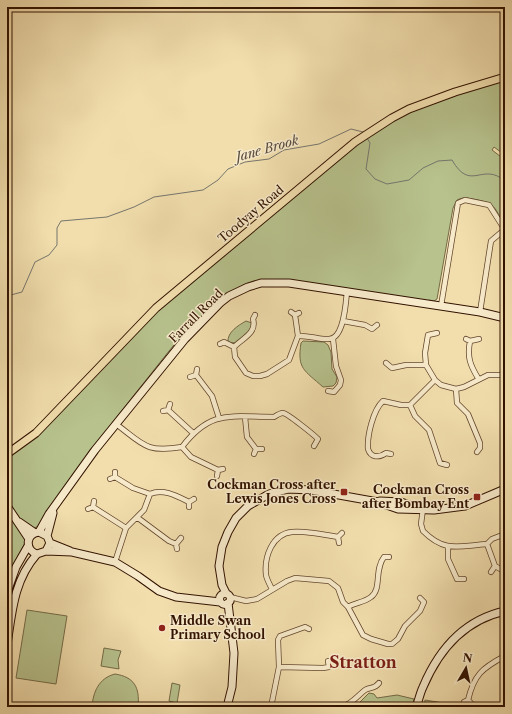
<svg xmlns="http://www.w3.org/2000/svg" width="512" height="714" font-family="'Libre Caslon Text',serif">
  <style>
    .green { fill: #b7c28d; stroke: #746a47 }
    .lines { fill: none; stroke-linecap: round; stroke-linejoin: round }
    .stream { stroke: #75766e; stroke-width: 1 }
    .street-casing { stroke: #62452c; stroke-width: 6 }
    .secondary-casing { stroke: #321201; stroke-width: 9 }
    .primary-casing { stroke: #321201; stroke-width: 9 }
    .street { stroke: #f7eaca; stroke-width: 4.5 }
    .secondary { stroke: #f7eaca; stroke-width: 7 }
    .primary { stroke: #f2dead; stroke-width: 7 }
    .poi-dot { fill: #8f2418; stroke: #f7eaca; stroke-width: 1.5 }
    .labels { text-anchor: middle; stroke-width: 3; stroke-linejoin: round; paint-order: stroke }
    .street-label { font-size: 12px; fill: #321201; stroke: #f7eaca }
    .poi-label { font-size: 12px; font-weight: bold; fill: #321201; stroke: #f7eaca; text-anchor: end }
    .water-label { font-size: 13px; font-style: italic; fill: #594c41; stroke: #f7eaca }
    .district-label { font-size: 16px; font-weight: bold; fill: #7a1f14; stroke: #f7eaca }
  </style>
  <rect width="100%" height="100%" fill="#f2dead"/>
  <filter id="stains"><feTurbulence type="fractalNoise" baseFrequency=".005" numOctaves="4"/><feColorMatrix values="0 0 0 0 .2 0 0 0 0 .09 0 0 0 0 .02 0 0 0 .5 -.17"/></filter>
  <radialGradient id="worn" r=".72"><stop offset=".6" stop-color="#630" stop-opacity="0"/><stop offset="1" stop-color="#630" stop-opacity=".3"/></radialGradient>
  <path class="green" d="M505,78V138L501,139L505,148V155L494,147L492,150L505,160V226C494,207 496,203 473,199C467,198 463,197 457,200L453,208L437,299L434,301L429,300L428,302L265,281L245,284L225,295L173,346L115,419L38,526L33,529C4,511 7,490 7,460L181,287L329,163L392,118Z
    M246,321L252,323C251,333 243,337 235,343L228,342C227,332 239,325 246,321Z
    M303,341L324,342L328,345L331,352L332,369L337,377L336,383L333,386L323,387C304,370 297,369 301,343Z
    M7,507L25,539V543L7,576Z
    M27,610L67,616L56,684L16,678Z
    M104,648L121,651L118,660L119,669L101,666Z
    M115,674C134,677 140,687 138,707H92C93,692 99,678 115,674Z
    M172,683L180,685L177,703L169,701Z
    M369,693L374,694L377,698L397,695L414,699L412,707H355Z
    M425,700L467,707H424Z"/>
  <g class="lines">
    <path class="stream" d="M367,138L370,143L366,169L375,179L387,184L409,180L423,168L438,161L452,160C471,193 482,161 505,181
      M7,296L22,292L35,262L49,255L57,245V228L61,221L107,217L134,207L154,197L203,190L218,180L228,169L245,162L269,159L284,150L319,144L351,129L363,132"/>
    <g class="street-casing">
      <path id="street" d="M441,306L458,203L465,200L489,205L505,230
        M291,312L295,315L299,313
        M480,312L491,241L504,230
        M255,315L253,319C257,333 243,338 234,347L235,357L246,373L253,376H260L267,374L289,360L298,336C309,335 319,340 329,339C344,339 346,302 347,291
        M295,315L298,336
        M343,321L365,325L372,329L377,325
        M437,333L428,335L425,353L426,365L435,380L441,385L456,389L464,387L488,375H505
        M466,339L470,341L479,339
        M470,341C467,357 470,365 478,378
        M220,344L224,342L234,347
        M386,363L392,368L406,365H426
        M197,369L196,375L212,396L219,418
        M190,377L196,375
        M456,389L457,403L468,414L480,443V448L477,452
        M328,391L334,392L340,385L341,380L336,366L333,339
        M410,405L415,416L429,430L440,463L447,465
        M168,410L193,433
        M163,411L168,410L170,404
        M245,417L247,437L256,449
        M116,424C143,444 145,453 182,447C211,409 231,417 274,417C277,415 281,413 283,413C287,413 314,435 318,439L314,446
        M182,447L191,457L218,470
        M254,454L256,449H262
        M391,454L386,453C379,458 371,458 368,449C367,436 373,410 383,401L401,405H410L435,380
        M217,476L218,470L223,469
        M115,477L133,488L150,494
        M110,479L115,477V472
        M93,507L126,528
        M189,507V502L194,499
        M88,509L93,507L94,501
        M423,509L421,524L423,531C445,553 458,546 487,544L492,539L505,534
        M138,518L169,541L176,544
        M339,543L338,537L342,533
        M487,544L495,566L502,570
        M448,547V559L457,579
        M177,549L176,544L181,538
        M115,562L126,528L144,510L150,494C163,488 177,496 189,502
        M491,572L495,566
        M457,579H464
        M272,589C270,585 267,580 266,575C264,557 272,534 292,532C303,531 327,535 338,537
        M230,597L246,601L257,599L287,581L295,578L329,581L338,588L343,602L348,607L363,635L371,639L388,644H392L398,639L405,626L420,611L424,602L420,598
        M348,607C355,603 365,602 371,597C382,589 374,570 384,557H389
        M279,667L323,668L329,667L328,661
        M468,700C474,675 482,668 505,656
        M464,702L468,700L471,703
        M271,707L279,667L278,640L280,636L305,627L309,629
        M341,707C352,704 356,697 365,690C370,687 375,689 379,683"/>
    </g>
    <g class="secondary-casing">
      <path id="secondary" d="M380,501L401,502L417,508
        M7,506L29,539
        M19,522L35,533
        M39,532L47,536L50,543L46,551L37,554C25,550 25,534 39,532L49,514L95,450L185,339L220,303L229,296L248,287L261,283H289L480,312L505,318
        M47,536L53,513
        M50,543L70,551
        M46,551L72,552L115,562L138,576L159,591L176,597L220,602
        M7,592L16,567L28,546
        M226,593L222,585L219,566L222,547L228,532L236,518L248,506L269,494L288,489L311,490L378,502L398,509L434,510L465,506L505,489
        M219.5 599a5.5 5.5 0 1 1 11 0a5.5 5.5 0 1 1-11 0Z
        M7,645C12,611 14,580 37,554
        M227,707L232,687L234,653L228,603
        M416,707C419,700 420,693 423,687C439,649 464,620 505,611"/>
    </g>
    <g class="primary-casing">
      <path id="primary" d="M7,454L36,433L156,308L355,142L392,118L409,109L455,92L505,77"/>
    </g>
    <use href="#street" class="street"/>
    <use href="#secondary" class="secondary"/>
    <use href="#primary" class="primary"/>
  </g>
  <g class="poi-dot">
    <rect x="340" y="488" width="8" height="8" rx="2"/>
    <rect x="473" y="493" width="8" height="8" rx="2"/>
    <circle cx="162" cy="628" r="4"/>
  </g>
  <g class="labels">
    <g class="street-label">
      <text transform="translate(251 214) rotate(-40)" y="4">Toodyay Road</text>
      <text transform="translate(196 316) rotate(-45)" y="4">Farrall Road</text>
    </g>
    <g class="poi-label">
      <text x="336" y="489">Cockman Cross after<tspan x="336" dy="14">Lewis Jones Cross</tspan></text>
      <text x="469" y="494">Cockman Cross<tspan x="469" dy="14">after Bombay Ent</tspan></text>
      <text x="170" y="625" text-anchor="start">Middle Swan<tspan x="170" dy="14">Primary School</tspan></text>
    </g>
    <g class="water-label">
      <text transform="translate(267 148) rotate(-16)" y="5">Jane Brook</text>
    </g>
    <g class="district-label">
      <text x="363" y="668">Stratton</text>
    </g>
  </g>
  <rect width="512" height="714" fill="none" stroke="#f2dead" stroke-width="24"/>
  <rect x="8" y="8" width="496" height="698" fill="none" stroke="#321201" stroke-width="2"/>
  <rect x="12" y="12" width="488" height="690" fill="none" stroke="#321201"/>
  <g transform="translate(466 668) rotate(9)" stroke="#f7eaca" stroke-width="3" paint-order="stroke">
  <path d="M0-3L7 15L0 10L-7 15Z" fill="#321201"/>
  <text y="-6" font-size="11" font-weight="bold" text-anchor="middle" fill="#321201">N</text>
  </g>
  <rect width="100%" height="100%" filter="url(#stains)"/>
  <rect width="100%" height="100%" fill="url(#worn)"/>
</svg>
